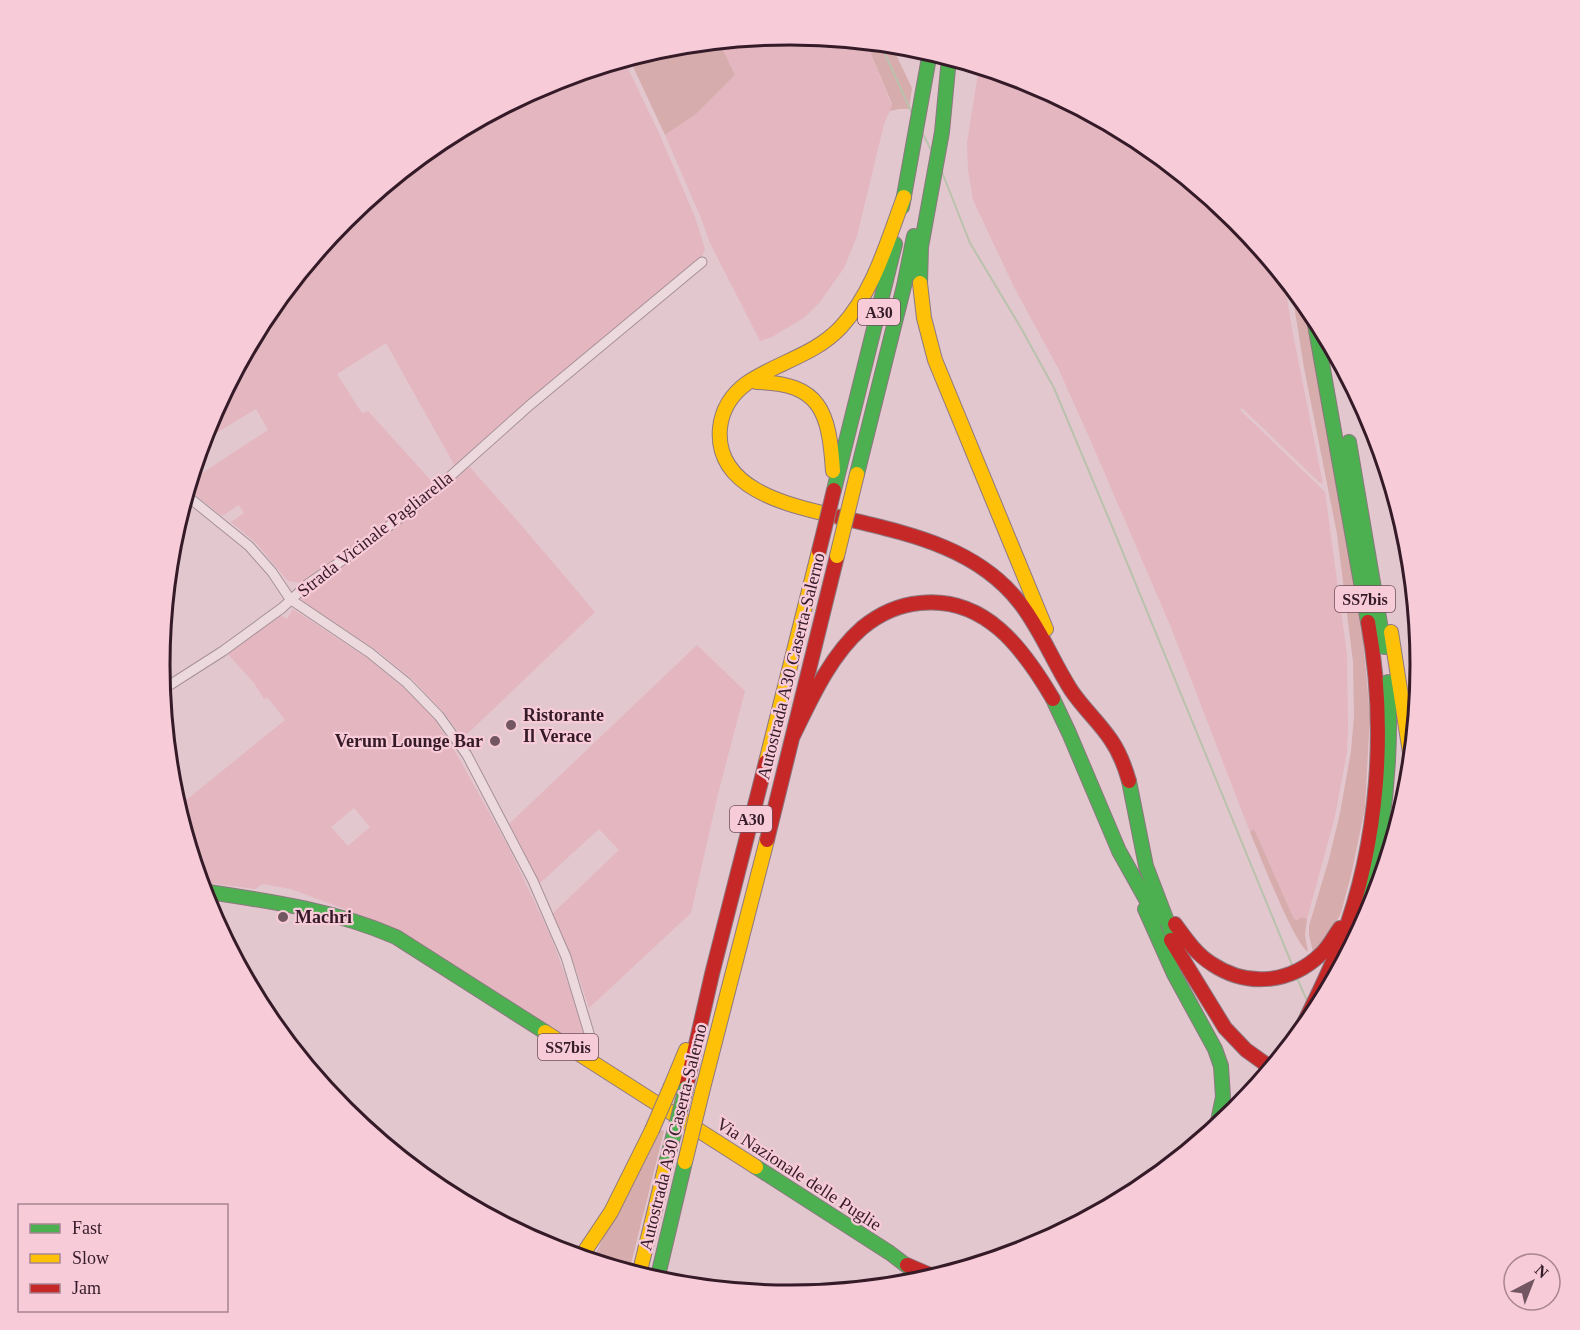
<svg xmlns="http://www.w3.org/2000/svg" width="1580" height="1330" font-family="'Times New Roman',serif">
  <style>
    .farmland { fill: #e4b6bf; fill-rule: evenodd }
    .green { fill: #d7acac }
    .lines { fill: none; stroke-linecap: round; stroke-linejoin: round }
    .stream { stroke: #bac2ad; stroke-width: 2 }
    .street-casing { stroke: #a79199; stroke-width: 11 }
    .fast-casing { stroke: #8d7880; stroke-width: 16 }
    .slow-casing { stroke: #8d7880; stroke-width: 16 }
    .jam-casing { stroke: #8d7880; stroke-width: 16 }
    .street { stroke: #ebd9de; stroke-width: 9 }
    .fast { stroke: #4caf50; stroke-width: 14 }
    .slow { stroke: #ffc107; stroke-width: 14 }
    .jam { stroke: #c62828; stroke-width: 14 }
    .rail-casing { stroke: #a99a9f; stroke-width: 4.5 }
    .rail { stroke: #f7cbd8; stroke-width: 2; stroke-dasharray: 7; stroke-linecap: butt }
    .fast-bridge-casing { stroke: #8d7880; stroke-width: 16; stroke-linecap: butt }
    .slow-bridge-casing { stroke: #8d7880; stroke-width: 16; stroke-linecap: butt }
    .jam-bridge-casing { stroke: #8d7880; stroke-width: 16; stroke-linecap: butt }
    .fast-bridge { stroke: #4caf50; stroke-width: 14 }
    .slow-bridge { stroke: #ffc107; stroke-width: 14 }
    .jam-bridge { stroke: #c62828; stroke-width: 14 }
    .poi-dot { fill: #725762; stroke: #f7cbd8; stroke-width: 2 }
    .labels { text-anchor: middle; stroke-width: 4.5; stroke-linejoin: round; paint-order: stroke }
    .shield { fill: #f7cbd8; stroke: #6f4f5d; stroke-width: 1.5 }
    .shield-label { font-size: 16px; font-weight: bold; fill: #351a28 }
    .street-label { font-size: 18px; fill: #351a28; stroke: #f7cbd8 }
    .poi-label { font-size: 18px; font-weight: bold; fill: #351a28; stroke: #f7cbd8; text-anchor: start }
    .rim { fill: none; stroke: #351a28; stroke-width: 3 }
  </style>
  <rect width="100%" height="100%" fill="#e3c7cf"/>
  <path class="farmland" d="M790,35L866,42L892,106L884,124L857,236L844,268L820,302L805,317L772,337L760,341L710,243L701,218L665,135L696,114L735,75L719,42Z
    M624,60L659,133L695,217L705,249L701,259L456,468L386,343L337,374L362,413L368,411L436,486L329,567L302,583L288,581L256,543L231,522L244,513L239,505L222,516L188,489L190,481L268,430L256,409L216,433L208,423L266,314L320,248L339,237V226L344,219L440,141L549,82Z
    M979,67L1032,83L1141,141L1236,219L1284,278L1292,329L1323,484L1319,482L1242,408L1240,410L1325,492L1347,654L1348,728L1347,752L1335,816L1307,919L1302,917L1297,920L1294,919L1254,829L1250,832L1170,625L1089,437L1058,368L1014,287L973,200L968,170L967,143Z
    M468,465L522,526L595,612L463,738L443,712L413,680L380,653L305,603L299,597Z
    M293,609L367,658L416,698L431,714L456,753L509,848L551,937L575,1002L585,1039L584,1047L419,943L371,919L291,889L262,884L255,889L200,882L172,791L185,801L285,720L268,698L264,699L254,683L227,653L279,614L287,619ZM354,808L370,827L348,846L331,827Z
    M697,645L745,691L718,794L691,913L589,1008L578,975L552,914L619,850L599,829L539,884L509,824Z"/>
  <path class="green" d="M719,42L735,75L696,114L665,135L629,58L667,47Z
    M866,42L891,44L912,88L909,109H899L890,111L892,104Z
    M1291,286L1303,301L1318,374L1363,639L1370,715L1365,808L1352,871L1341,913L1329,936L1313,952L1309,935V926L1329,859L1340,813L1351,751L1354,716L1353,662L1337,534L1304,368Z
    M1254,829L1294,919L1297,920L1302,917L1307,919L1305,935L1308,952C1294,943 1261,858 1252,837L1250,832Z
    M657,1128L664,1131L629,1272L592,1261Z"/>
  <g class="lines">
    <path class="stream" d="M880,43L912,113
      M923,134L931,150
      M942,172L970,243L1021,328L1054,388L1114,531L1293,967
      M1297,978L1308,1003"/>
    <g class="street-casing">
      <path id="street" d="M186,495L249,546L272,572L290,599L370,653L407,683L439,716L467,755L533,881L566,957L589,1033L588,1060
        M162,690L223,651L282,608L308,584L363,546L427,497L530,405L702,262"/>
    </g>
    <g class="fast-casing">
      <path id="fast" d="M902,207L930,52
        M920,283L921,247L942,132L949,58
        M1313,313L1368,622
        M1349,442L1384,647
        M857,474L904,286L914,236
        M834,490L895,244
        M1053,699L1069,733L1119,851L1157,919
        M1129,781L1146,866L1178,950
        M203,891C269,901 334,910 396,937L545,1032
        M1367,900C1385,828 1392,756 1388,682
        M1145,909L1174,974L1215,1049L1221,1066L1223,1097L1217,1126
        M756,1167L890,1253L915,1272
        M657,1280L685,1162"/>
    </g>
    <g class="slow-casing">
      <path id="slow" d="M920,283L924,318L935,360L1046,629
        M756,382C821,383 829,412 833,471
        M839,517C793,506 714,491 720,428C722,409 732,394 747,383C778,362 815,355 841,327C874,291 887,242 904,197
        M1391,632L1411,759
        M766,762L819,551
        M545,1032L756,1167
        M671,1086L686,1050
        M702,1092L767,840
        M581,1257L611,1212L652,1130
        M639,1275L667,1160"/>
    </g>
    <g class="jam-casing">
      <path id="jam" d="M839,517C905,533 976,546 1020,603C1041,630 1053,662 1071,690C1083,708 1099,722 1111,740C1120,753 1125,767 1129,781
        M793,736C811,699 830,656 862,628C879,614 898,605 920,603C985,596 1023,648 1053,699
        M767,840L837,556
        M1175,924C1186,939 1196,954 1212,964C1248,988 1291,983 1321,954C1329,947 1334,936 1340,928
        M1171,940L1225,1028L1246,1050L1271,1068
        M1299,1033C1314,1003 1329,973 1341,942C1379,842 1387,726 1368,622
        M686,1088L712,974L766,762
        M907,1265L935,1277"/>
    </g>
    <use href="#street" class="street"/>
    <use href="#fast" class="fast"/>
    <use href="#slow" class="slow"/>
    <use href="#jam" class="jam"/>
    <g class="rail-casing">
      <path id="rail" d="M1382,456L1419,651"/>
    </g>
    <use href="#rail" class="rail"/>
    <g class="fast-bridge-casing">
      <path id="fast-bridge" d="M667,1160L686,1088"/>
    </g>
    <g class="slow-bridge-casing">
      <path id="slow-bridge" d="M837,556L857,474
        M652,1130L671,1086
        M685,1162L702,1092"/>
    </g>
    <g class="jam-bridge-casing">
      <path id="jam-bridge" d="M819,551L834,490"/>
    </g>
    <use href="#fast-bridge" class="fast-bridge"/>
    <use href="#slow-bridge" class="slow-bridge"/>
    <use href="#jam-bridge" class="jam-bridge"/>
  </g>
  <g class="poi-dot">
    <circle cx="511" cy="725" r="6"/>
    <circle cx="495" cy="741" r="6"/>
    <circle cx="283" cy="917" r="6"/>
  </g>
  <g class="labels">
    <g class="shield">
      <rect x="858" y="299" width="42" height="26" rx="4.5"/>
      <rect x="1335" y="586" width="60" height="26" rx="4.5"/>
      <rect x="730" y="806" width="42" height="26" rx="4.5"/>
      <rect x="538" y="1034" width="60" height="26" rx="4.5"/>
    </g>
    <g class="shield-label">
      <text x="879" y="318">A30</text>
      <text x="1365" y="605">SS7bis</text>
      <text x="751" y="825">A30</text>
      <text x="568" y="1053">SS7bis</text>
    </g>
    <g class="street-label">
      <text transform="translate(375 534) rotate(-38)" y="6">Strada Vicinale Pagliarella</text>
      <text transform="translate(791 666) rotate(-76)" y="6">Autostrada A30 Caserta-Salerno</text>
      <text transform="translate(673 1137) rotate(-76)" y="6">Autostrada A30 Caserta-Salerno</text>
      <text transform="translate(799 1174) rotate(33)" y="6">Via Nazionale delle Puglie</text>
    </g>
    <g class="poi-label">
      <text x="523" y="721">Ristorante<tspan x="523" dy="21">Il Verace</tspan></text>
      <text x="483" y="747" text-anchor="end">Verum Lounge Bar</text>
      <text x="295" y="923">Machri</text>
    </g>
  </g>
  <path d="M0 0H1580V1330H0ZM170 665a620 620 0 1 1 1240 0a620 620 0 1 1-1240 0Z" fill="#f7cbd8" fill-rule="evenodd"/>
  <path class="rim" d="M170 665a620 620 0 1 1 1240 0a620 620 0 1 1-1240 0Z"/>
  <rect x="18" y="1204" width="210" height="108" fill="#f7cbd8" stroke="#a98492" stroke-width="1.5"/>
  <rect x="30" y="1224" width="30" height="9" fill="#4caf50" stroke="#a98492" stroke-width="1.5"/>
  <text x="72" y="1234" font-size="18" fill="#351a28">Fast</text>
  <rect x="30" y="1254" width="30" height="9" fill="#ffc107" stroke="#a98492" stroke-width="1.5"/>
  <text x="72" y="1264" font-size="18" fill="#351a28">Slow</text>
  <rect x="30" y="1284" width="30" height="9" fill="#c62828" stroke="#a98492" stroke-width="1.5"/>
  <text x="72" y="1294" font-size="18" fill="#351a28">Jam</text>
  <g transform="translate(1532 1282) rotate(42)"><circle r="28" fill="#f7cbd8" stroke="#a98492" stroke-width="1.5"/>
  <path d="M0-4.5L10 22L0 15L-10 22Z" fill="#725762"/>
  <text y="-9" font-size="16" font-weight="bold" text-anchor="middle" fill="#351a28">N</text>
  </g>
</svg>
